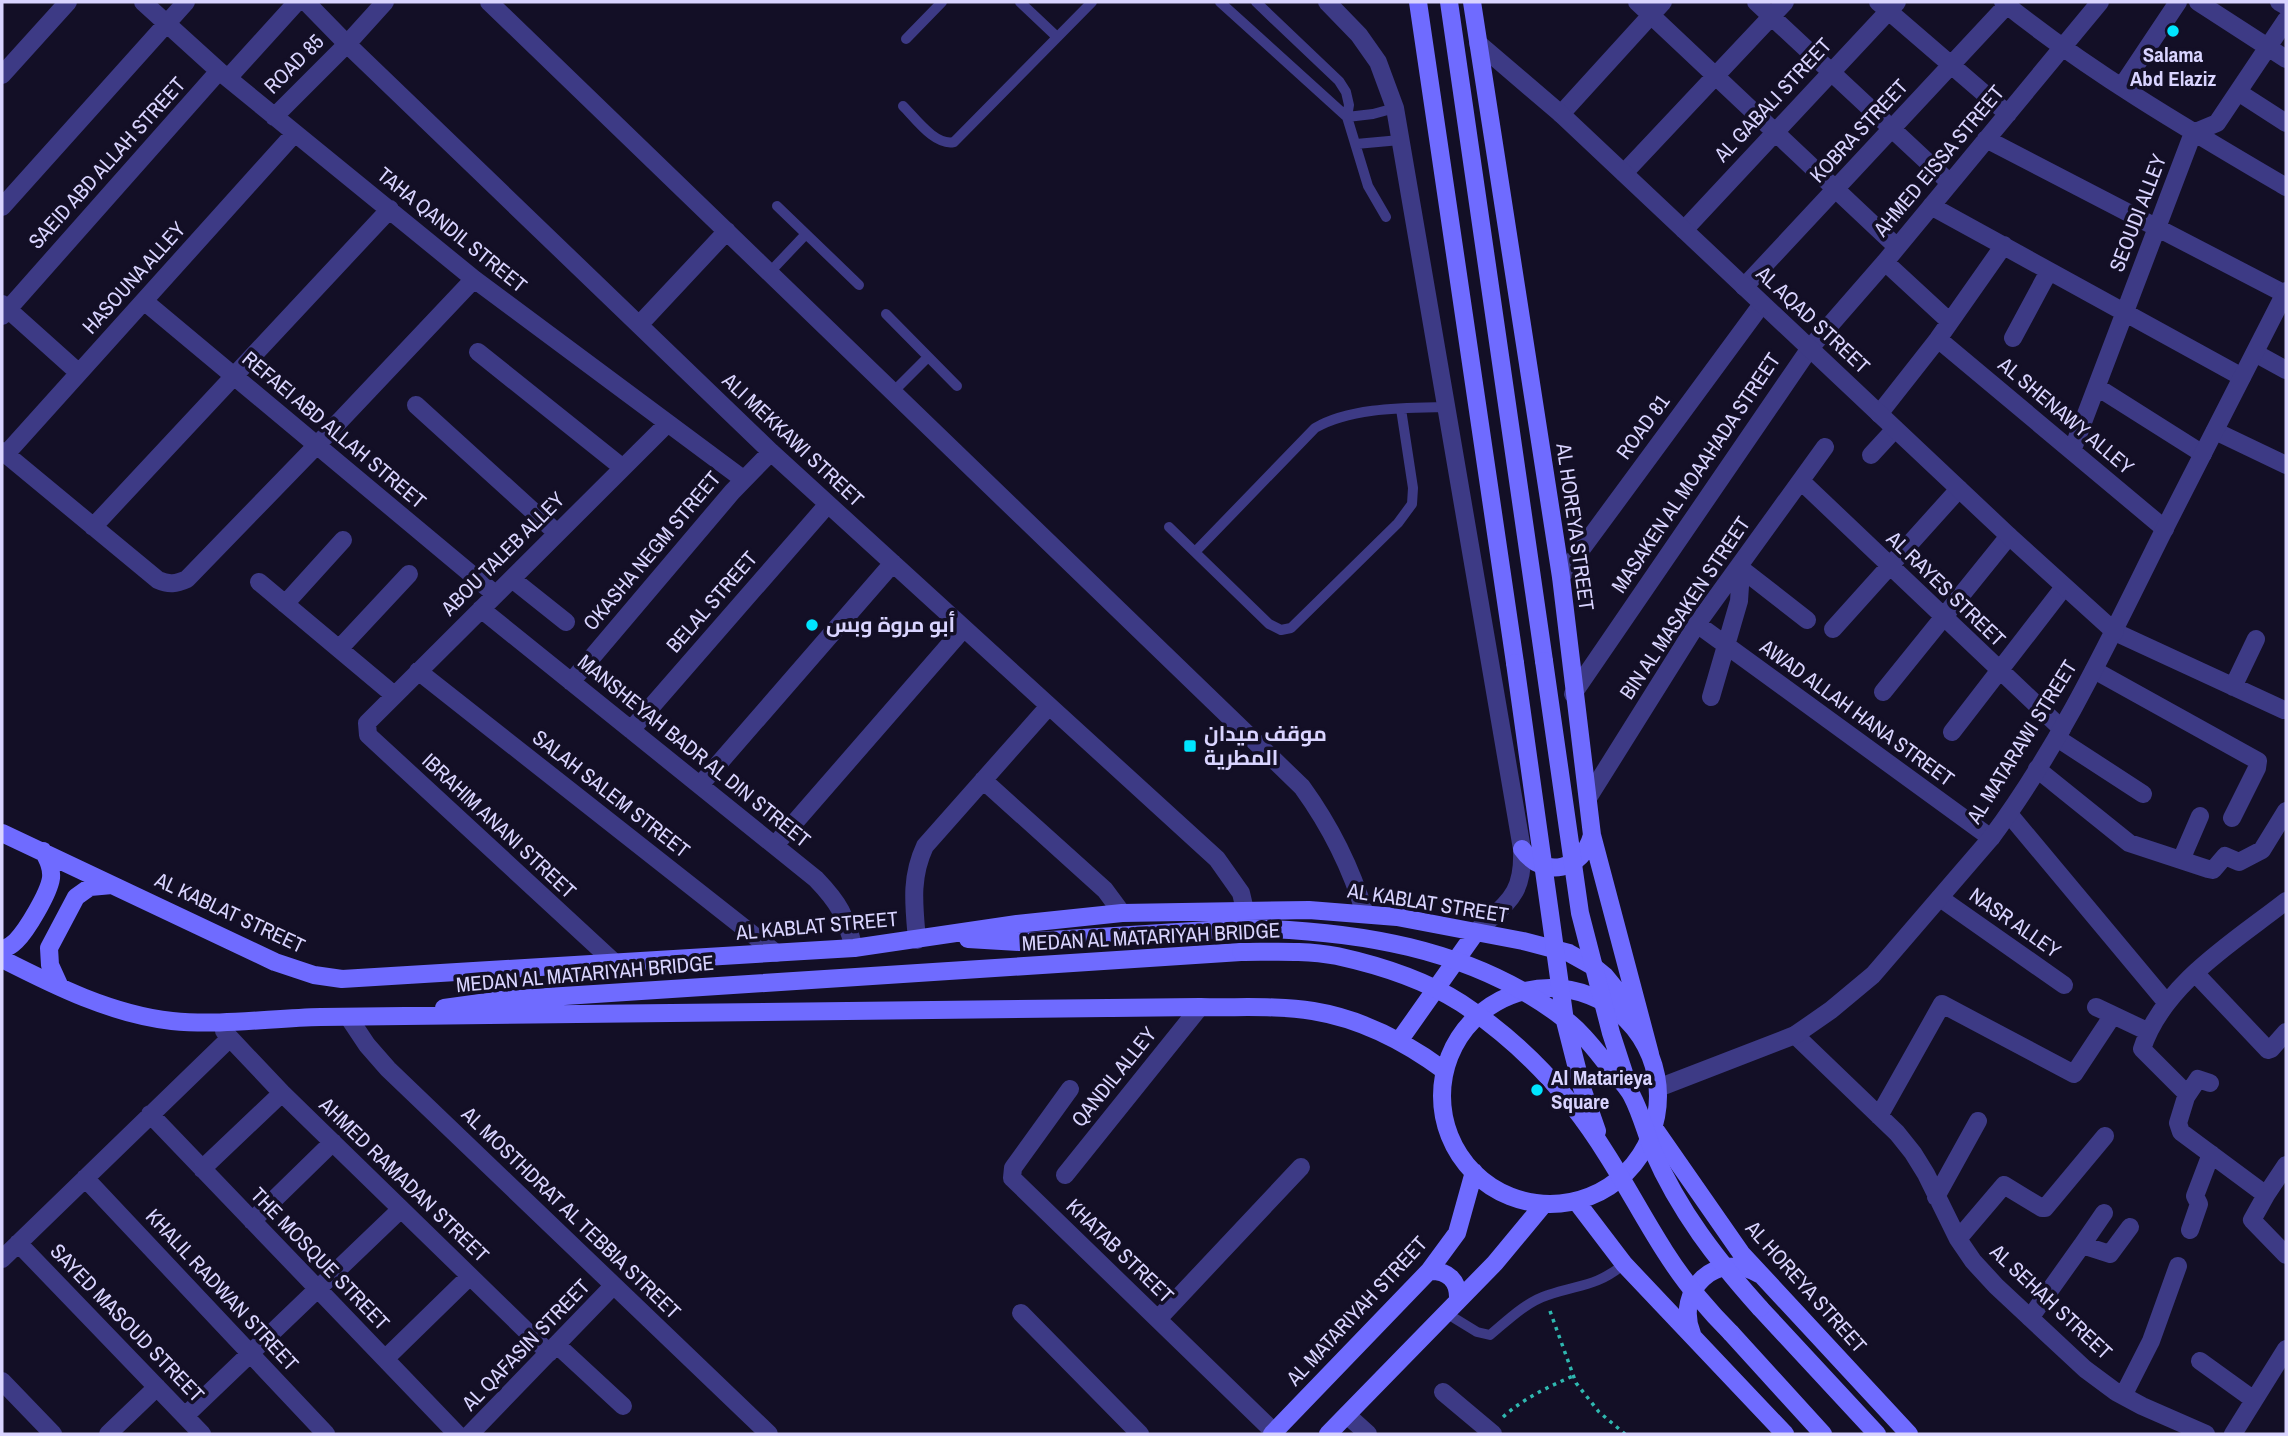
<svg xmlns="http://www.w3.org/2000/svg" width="2288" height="1436" font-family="'Archivo Narrow',Cairo,sans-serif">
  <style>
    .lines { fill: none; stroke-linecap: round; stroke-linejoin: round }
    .path { stroke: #2fb8b0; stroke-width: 3.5; stroke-dasharray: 3.5 5; stroke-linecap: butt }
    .service { stroke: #3d3a85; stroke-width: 10 }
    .minor { stroke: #3d3a85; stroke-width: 18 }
    .tertiary { stroke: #3d3a85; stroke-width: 18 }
    .secondary { stroke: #6f6bff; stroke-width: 18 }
    .secondary-bridge { stroke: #6f6bff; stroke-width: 18 }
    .poi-dot { fill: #00e5ff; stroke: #130f26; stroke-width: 2.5 }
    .labels { text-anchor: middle; stroke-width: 7; stroke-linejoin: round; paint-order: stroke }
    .poi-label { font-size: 21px; font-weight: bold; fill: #d9d4ff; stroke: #130f26; text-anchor: start }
    .street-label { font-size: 21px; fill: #d9d4ff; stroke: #130f26 }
  </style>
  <rect width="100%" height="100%" fill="#130f26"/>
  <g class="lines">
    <path class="path" d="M1550,1311L1576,1383L1599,1412L1625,1434
      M1503,1417C1524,1398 1548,1387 1573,1376"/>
    <path class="service" d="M1020,2L1057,37
      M1220,2L1347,117L1373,114L1395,108
      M1256,2L1339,81L1346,92L1349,105L1347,117L1368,186L1386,217
      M906,39L942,2
      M903,106C916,119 935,146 954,142L1092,2
      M1356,144L1400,140
      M777,206L859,285
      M769,273L806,234
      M886,314L957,386
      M893,392L928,357
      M1169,527L1269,624L1281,630L1291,628L1398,523L1412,504L1413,488L1401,409
      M1195,552L1315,428C1351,407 1405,408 1447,407
      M1446,1313L1477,1332L1490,1335C1508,1320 1526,1302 1548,1295C1580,1284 1596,1287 1624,1264"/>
    <path class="minor" d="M143,2L219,71L474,279L743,479
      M306,2L347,44L771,452L1217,859L1241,893L1245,910
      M489,2L1302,787C1331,827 1351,867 1365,914
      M1637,2L1897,247
      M1756,2L1950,183
      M1878,2L2008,114
      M2003,2C2091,73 2189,130 2286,187
      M2198,2L2286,59
      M2279,2L2286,6
      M2,75L68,2
      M228,78L297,2
      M2122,86L2178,2
      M2238,92L2286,123
      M1561,114L1663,2
      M274,117L347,44L385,2
      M1986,139L2285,294
      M1624,173L1785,2
      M1931,206L2242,377
      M2,207L186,2
      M1684,230L1897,2
      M1885,262L1950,322
      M1744,287L2007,5
      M144,301L495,594
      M2,304L79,373
      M2,316L219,71
      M639,325L727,231
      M2013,338L2049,271
      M1938,339L2165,529
      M478,352L623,468
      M2255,353L2286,370
      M2097,387L2203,454
      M416,405L557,533
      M1879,414L1938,339L2004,245
      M2215,431L2286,465
      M2,451L158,580C169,585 176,584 187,579L317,445L474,279
      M2072,451L2193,133L2217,123L2286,20
      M6,454L295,133
      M1871,455L1895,429
      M1801,481L2062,729
      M93,527L390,209
      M1739,567L1807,620
      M1561,577L1762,304
      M512,579L566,622
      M259,582L394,695
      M285,604L343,540
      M481,609L816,879C840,904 845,915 854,948
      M1697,624L1991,838
      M1833,629L1959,489
      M2115,632L2284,710
      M339,649L409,574
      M2094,670L2258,761L2257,768L2232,818
      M418,671L776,953
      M571,682L732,492L771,452
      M2233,687L2256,639
      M1883,692L2009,536
      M1573,694L1810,348L1885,262L2100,2
      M1711,697L1739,601L1740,586L1736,571
      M631,730L828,504
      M1952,732L2064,587
      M2057,738L2143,794
      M2037,769L2129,843L2208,869L2213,870L2225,856L2239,862L2262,850L2286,811
      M983,780L1105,890L1122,913
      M700,785L893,563
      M1588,798L1697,624L1825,447
      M2009,814L2166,1002
      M775,845L964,628
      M2181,860L2200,816
      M1940,898L2064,985
      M917,940C914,905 910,878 925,846L1049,706
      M615,963L368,735L367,723L667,424
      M2195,973L2268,1050L2271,1049L2286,1032
      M2096,1007L2149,1032
      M349,1018L367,1045L388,1069L769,1434
      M1795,1035L1897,1133L1913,1153L1926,1174L1958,1239L1973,1261L1996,1286L2085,1369L2116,1392L2142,1406L2206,1434
      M230,1038L282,1093L549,1353
      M1070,1089L1013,1168L1012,1178L1274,1432
      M2186,1097L2198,1079L2210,1083
      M150,1114L457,1434
      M1879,1116L1942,1004L2074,1074L2113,1015
      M2286,1165L2266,1195L2252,1220L2286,1255
      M202,1169L282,1093
      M1065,1175L1200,1007
      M85,1178L326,1434
      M2266,1195L2181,1132L2178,1123L2186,1097V1093L2142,1049C2163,984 2235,941 2286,901
      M1936,1197L1978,1121
      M252,1221L333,1142
      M2190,1230L2199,1204L2195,1196L2211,1154
      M1958,1239L2004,1185L2042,1208H2045L2105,1136
      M18,1243L202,1434
      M2082,1245L2104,1213
      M2,1259L230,1038L224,1031
      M1021,1313L1140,1434
      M2030,1318L2082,1245L2110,1254L2130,1227
      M1158,1319L1301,1167
      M557,1345L623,1406
      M385,1359L470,1276
      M2200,1361L2254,1400
      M2,1381L53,1434
      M1443,1392L1493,1434
      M2123,1396L2151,1341L2178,1266
      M1347,1415L1368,1434
      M185,1416L401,1209
      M108,1434L157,1387
      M470,1434L613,1286
      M2233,1434L2286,1349"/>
    <path class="tertiary" d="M1327,2L1359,35L1378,62L1395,108L1522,849C1524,896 1507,902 1476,932
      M1478,43L1561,114L2009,536L2115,632
      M1658,1088L1795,1035L1831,1010L1873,975L1991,838C2062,743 2112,634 2165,528C2205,449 2246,370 2286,291"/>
    <path class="secondary" d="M1418,2L1515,663
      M1449,2L1544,661
      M1472,2L1561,577L1592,835L1650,1054
      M2,833L275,962L314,975L342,979L854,948L1017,924L1122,913L1309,910L1397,917L1523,941L1569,953L1594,967L1605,976L1614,987L1628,1021
      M1522,849C1544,880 1583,870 1592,835
      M968,939L1019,942L1241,928
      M2,950C7,948 12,945 16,941C27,930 49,893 51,878C52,868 48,860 43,851
      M2,959C55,986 111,1014 172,1021C221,1026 271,1018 321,1017L1200,1007C1237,1008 1277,1005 1313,1011C1362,1019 1406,1042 1445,1071
      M60,987L50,965L49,948L76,897L90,887L112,885
      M1442 1096a108 108 0 1 1 216 0a108 108 0 1 1-216 0Z
      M444,1008L502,1000L1241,952
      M1399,1041L1476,932
      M1654,1128L1741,1253L1909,1434
      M1576,1201L1624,1264L1785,1434
      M1429,1271C1448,1270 1459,1281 1458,1300
      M1760,1308L1877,1434
      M1731,1333L1823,1434
      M1692,1334C1674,1290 1717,1249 1759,1274
      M1272,1434L1429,1271L1457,1233L1474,1172
      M1328,1434L1495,1263L1544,1204"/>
    <path class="secondary-bridge" d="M1544,661L1580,913L1611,1033L1627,1082
      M1515,663L1565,1021L1582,1088L1597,1131
      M1241,928C1353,930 1470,947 1562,1017C1579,1029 1593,1047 1606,1063C1614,1074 1626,1084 1632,1096C1641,1113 1646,1133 1653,1151C1679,1211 1717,1260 1760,1308
      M1241,952C1273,952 1305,950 1337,956C1378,965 1425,980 1461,1003C1520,1042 1570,1095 1607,1155C1637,1202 1662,1255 1699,1298C1709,1310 1720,1322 1731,1333"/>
  </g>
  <g class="poi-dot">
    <circle cx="2173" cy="31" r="7"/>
    <circle cx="812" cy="625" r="7"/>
    <rect x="1183" y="739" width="14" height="14" rx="3.5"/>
    <circle cx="1537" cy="1090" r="7"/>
  </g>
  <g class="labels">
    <g class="poi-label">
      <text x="2173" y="62" text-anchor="middle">Salama<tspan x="2173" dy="24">Abd Elaziz</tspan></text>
      <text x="826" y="632">أبو مروة وبس</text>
      <text x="1204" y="741">موقف ميدان<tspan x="1204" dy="24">المطرية</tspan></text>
      <text x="1551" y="1085">Al Matarieya<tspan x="1551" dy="24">Square</tspan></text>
    </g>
    <g class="street-label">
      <text transform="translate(294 64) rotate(-45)" y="7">ROAD 85</text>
      <text transform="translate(1773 100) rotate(-47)" y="7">AL GABALI STREET</text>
      <text transform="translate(1859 131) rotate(-47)" y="7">KOBRA STREET</text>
      <text transform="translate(1939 161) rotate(-50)" y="7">AHMED EISSA STREET</text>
      <text transform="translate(107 163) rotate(-48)" y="7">SAEID ABD ALLAH STREET</text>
      <text transform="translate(2138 213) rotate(-69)" y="7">SEOUDI ALLEY</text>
      <text transform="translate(452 230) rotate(39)" y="7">TAHA QANDIL STREET</text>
      <text transform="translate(134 278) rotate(-48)" y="7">HASOUNA ALLEY</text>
      <text transform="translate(1813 320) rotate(43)" y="7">AL AQAD STREET</text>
      <text transform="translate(2066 416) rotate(40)" y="7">AL SHENAWY ALLEY</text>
      <text transform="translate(1643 427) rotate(-54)" y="7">ROAD 81</text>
      <text transform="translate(334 430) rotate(40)" y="7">REFAEI ABD ALLAH STREET</text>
      <text transform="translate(793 440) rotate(43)" y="7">ALI MEKKAWI STREET</text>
      <text transform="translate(1696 473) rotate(-56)" y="7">MASAKEN AL MOAAHADA STREET</text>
      <text transform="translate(1575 527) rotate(82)" y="7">AL HOREYA STREET</text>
      <text transform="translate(652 551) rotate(-50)" y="7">OKASHA NEGM STREET</text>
      <text transform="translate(503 554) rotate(-45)" y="7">ABOU TALEB ALLEY</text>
      <text transform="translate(1946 589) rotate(44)" y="7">AL RAYES STREET</text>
      <text transform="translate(712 602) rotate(-49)" y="7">BELAL STREET</text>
      <text transform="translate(1685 608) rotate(-56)" y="7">BIN AL MASAKEN STREET</text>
      <text transform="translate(1857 713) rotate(36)" y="7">AWAD ALLAH HANA STREET</text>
      <text transform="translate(2022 742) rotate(-58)" y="7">AL MATARAWI STREET</text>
      <text transform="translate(694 751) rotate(39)" y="7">MANSHEYAH BADR AL DIN STREET</text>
      <text transform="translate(611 794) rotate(38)" y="7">SALAH SALEM STREET</text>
      <text transform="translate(499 826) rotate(43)" y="7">IBRAHIM ANANI STREET</text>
      <text transform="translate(1428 903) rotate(9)" y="7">AL KABLAT STREET</text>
      <text transform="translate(230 913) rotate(25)" y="7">AL KABLAT STREET</text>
      <text transform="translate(2015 923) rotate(35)" y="7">NASR ALLEY</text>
      <text transform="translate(817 926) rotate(-5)" y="7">AL KABLAT STREET</text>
      <text transform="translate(1151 937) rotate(-3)" y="7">MEDAN AL MATARIYAH BRIDGE</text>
      <text transform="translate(585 974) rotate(-5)" y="7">MEDAN AL MATARIYAH BRIDGE</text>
      <text transform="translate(1114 1077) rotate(-51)" y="7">QANDIL ALLEY</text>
      <text transform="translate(404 1180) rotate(44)" y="7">AHMED RAMADAN STREET</text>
      <text transform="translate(571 1213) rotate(44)" y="7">AL MOSTHDRAT AL TEBBIA STREET</text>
      <text transform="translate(1120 1251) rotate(44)" y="7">KHATAB STREET</text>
      <text transform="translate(320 1259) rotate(46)" y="7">THE MOSQUE STREET</text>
      <text transform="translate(1806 1287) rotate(48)" y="7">AL HOREYA STREET</text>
      <text transform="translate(222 1290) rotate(47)" y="7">KHALIL RADWAN STREET</text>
      <text transform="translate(2051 1302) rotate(43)" y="7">AL SEHAH STREET</text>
      <text transform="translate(1357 1311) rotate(-47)" y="7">AL MATARIYAH STREET</text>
      <text transform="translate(127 1323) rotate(46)" y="7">SAYED MASOUD STREET</text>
      <text transform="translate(526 1345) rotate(-46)" y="7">AL QAFASIN STREET</text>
    </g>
  </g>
  <rect width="2288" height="1436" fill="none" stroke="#d9d4ff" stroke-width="7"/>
</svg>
